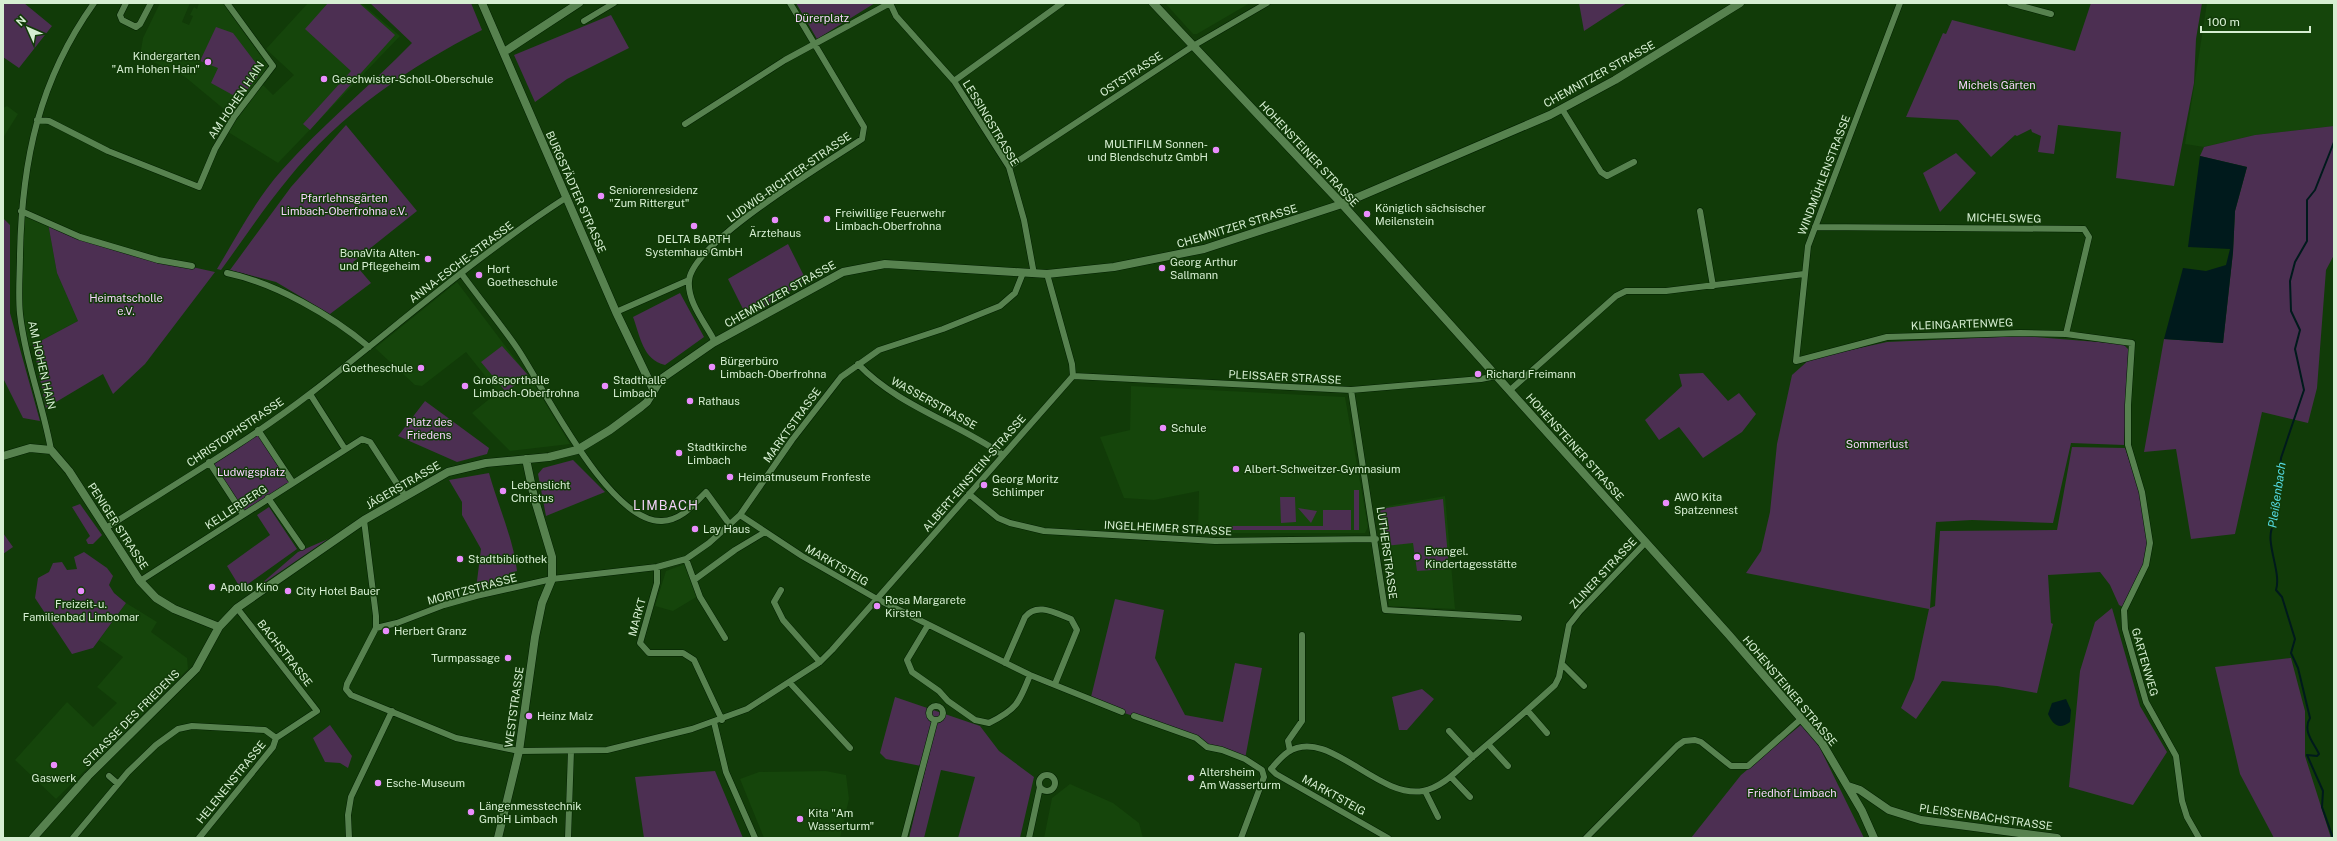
<svg xmlns="http://www.w3.org/2000/svg" width="2337" height="841" font-family="'Public Sans',sans-serif">
  <style>
    .built { fill: #15450b }
    .green { fill: #4c2f52 }
    .water { fill: #001a1c }
    .lines { fill: none; stroke-linecap: round; stroke-linejoin: round }
    .stream { stroke: #001a1c; stroke-width: 2 }
    .street-casing { stroke: #022000; stroke-width: 7 }
    .secondary-casing { stroke: #022000; stroke-width: 9 }
    .street { stroke: #57824f; stroke-width: 6 }
    .secondary { stroke: #57824f; stroke-width: 8 }
    .poi-dot { fill: #ea8dfd; stroke: #113b08; stroke-width: 1.5 }
    .labels { text-anchor: middle; stroke-width: 3; stroke-linejoin: round; paint-order: stroke }
    .park-label { font-size: 11px; fill: #f7d3fe; stroke: #113b08 }
    .poi-label { font-size: 11px; fill: #d6eed2; stroke: #113b08; text-anchor: start }
    .street-label { font-size: 11px; fill: #d6eed2; stroke: #113b08 }
    .water-label { font-size: 12px; font-style: italic; fill: #55dbe3; stroke: #113b08 }
    .quarter-label { font-size: 13px; letter-spacing: 1px; fill: #f2d3f8; stroke: #113b08 }
  </style>
  <rect width="100%" height="100%" fill="#113b08"/>
  <path class="built" d="M160,3H190L182,22L189,25L193,16L190,15L194,7L197,9L199,3H223L269,67L231,115L184,76L140,56L143,38Z
    M308,3H361L400,36L278,163L228,132L235,118L261,83L273,95L294,75L266,49Z
    M1165,3H1250L1197,34H1193Z
    M2207,3H2334V126L2255,135L2204,147L2185,144Z
    M7,106L18,114L3,138V108Z
    M21,211L48,223L57,273L78,321L27,348L20,314Z
    M457,282L534,384L570,444L510,451L472,413L498,392L466,352L422,386L415,385L375,348Z
    M1131,386L1345,397L1368,527L1365,533H1198L1199,491L1154,500L1124,498L1100,437L1130,430Z
    M1445,496L1455,609L1389,606L1377,508Z
    M688,563L698,596L673,611L655,606L666,571Z
    M126,603L157,622L151,632L187,658L188,669L56,799L15,760L67,702L93,727L117,703L97,687L123,657L99,640Z
    M826,771L846,775L849,799L840,838H764L740,779L759,772Z
    M1070,784L1113,803L1139,823L1143,838H1044L1052,798Z"/>
  <path class="green" d="M3,3H24L52,26L19,68L3,57Z
    M328,3H359L395,35L310,130L303,124L351,71L305,29Z
    M370,3H471L482,30C409,67 340,114 288,179C264,208 243,240 221,270L217,269C237,236 256,199 282,170C322,125 370,86 412,43Z
    M796,3H875L817,39Z
    M1579,3H1627L1584,31Z
    M2091,3H2202L2196,39L2194,83L2174,186L2116,178L2121,132L2058,125L2054,154L2038,152L2041,136L2032,132L2031,129L2017,136L2015,135L1991,157L1958,120L1906,117L1943,33L1946,34L1952,20L2075,51Z
    M611,15L629,48L567,79L535,102L514,55Z
    M216,27L233,33L262,71L240,99L211,83L218,68L200,61Z
    M346,125L417,211L353,262L371,283L330,314L276,282L230,270L291,187Z
    M2334,126V255L2326,270L2317,388L2308,423L2262,412L2235,534L2191,539L2176,449L2144,452L2164,339L2223,343L2233,252L2235,211L2247,167L2200,156L2204,147L2255,135Z
    M1956,153L1976,173L1940,212L1923,173Z
    M3,218L10,225V313L40,421L23,418L3,378Z
    M48,223C101,247 158,260 215,272L145,364L113,394L103,374L46,408L33,345L78,321L57,273Z
    M788,244L806,280C786,293 768,307 747,317L728,279Z
    M680,293L704,337L665,365C643,360 640,336 633,317Z
    M2023,336L2123,344L2129,350L2124,445L2071,443L2053,523L1972,520L1936,522L1930,608L1935,606L1940,531L2057,530L2072,447L2125,448C2136,481 2155,530 2144,565C2139,579 2129,593 2123,607L2119,605L2110,585L2100,572L2048,575L2051,623L2053,624L2037,693L1997,686L1942,681L1916,719L1901,708L1914,679L1929,609L1746,573L1761,551L1770,512L1777,444L1792,375L1810,359L1887,342Z
    M502,346L528,375L506,392L481,362Z
    M1703,373L1728,401L1739,393L1756,414L1742,432L1703,458L1679,427L1659,440L1645,420L1682,386L1679,374Z
    M425,401L489,448L487,454L457,462L398,436Z
    M258,430L293,483L243,514L209,462Z
    M573,460L605,492L546,516L538,474L543,468Z
    M489,473C498,506 513,537 517,571L509,573L510,580L476,589L481,549L462,515V502L449,480Z
    M1354,490H1359V530H1354Z
    M1280,497H1295L1296,522L1281,523Z
    M1443,499L1449,569L1417,571L1413,543L1385,546L1380,509Z
    M80,504L102,535L93,544H88L86,540L90,536L72,507Z
    M269,507L297,549L241,589L227,566L270,535L257,515Z
    M1298,508L1317,511L1311,523Z
    M1323,510H1351V530H1222V526H1323Z
    M3,533L13,547L3,554Z
    M328,539L255,589L298,552Z
    M84,552L107,568L113,576L109,585L114,593L126,603L93,648L72,654L35,598L38,578L49,572L53,563L62,562L67,570L77,569L74,557Z
    M1115,599L1164,610L1155,658L1185,715L1223,722L1235,663L1262,668L1245,759L1207,747L1196,738L1090,701Z
    M2112,608L2140,706L2167,752L2133,805L2069,787L2080,671L2095,622Z
    M2291,658L2305,711V756L2331,838H2274L2240,774L2215,667Z
    M1422,689L1434,699L1407,730H1399L1392,697Z
    M895,697L980,726L999,751L1034,777L1020,838H958L975,777L941,770L924,838H909L926,767L886,759L880,753Z
    M1802,724L1819,746L1864,838H1691L1741,775Z
    M330,725L352,756L348,768L340,763L325,762L313,738Z
    M715,771L743,838H644L635,777Z"/>
  <path class="water" d="M2200,156L2247,167L2235,211L2233,252L2223,343L2164,339L2183,268L2206,271L2226,265L2230,249L2188,247Z
    M2066,699L2071,710L2070,722C2059,730 2053,725 2048,714L2052,703Z"/>
  <g class="lines">
    <path class="stream" d="M2333,838L2322,807L2323,791L2307,755L2317,756L2319,754C2314,743 2302,731 2310,718L2298,668L2291,653L2295,639L2282,597L2276,590C2282,571 2263,540 2274,524L2281,458L2304,390L2295,349L2300,330L2291,311L2290,281L2295,262L2307,241V200L2315,190L2334,142"/>
    <g class="street-casing">
      <path id="street" d="M126,3L120,15L122,20L136,27L140,24L151,3
        M890,3L896,16L954,81L1009,167L1024,220L1034,274
        M1900,3L1808,246L1796,361L1887,337L2020,333L2066,334L2132,343L2128,405V445L2142,492L2150,543L2146,565L2124,610L2125,629L2146,702L2176,756L2182,801L2187,817L2199,838
        M2010,3L2051,14
        M584,21L614,3
        M954,81L1062,3
        M1562,109L1601,172L1607,176L1634,162
        M37,120L49,121L108,151L199,187L215,149L234,117L273,66L227,3
        M685,124L785,60L890,3
        M1009,167L1193,46L1267,3
        M21,211L80,237L158,260L192,266
        M1700,211L1713,286
        M1815,227L2084,229L2089,237L2066,334
        M227,273C275,283 331,315 369,347
        M461,273C479,298 499,322 517,348C544,388 609,523 662,521C682,520 693,505 706,492L730,525
        M616,312L689,280
        M715,342C706,324 687,302 689,281C691,243 828,162 862,139L864,127L790,3
        M858,364C898,406 956,422 1003,455
        M1073,376L1351,390L1481,379L1496,376
        M1351,390L1385,610L1519,618
        M1509,391L1616,296L1626,291H1666L1804,274
        M310,394L345,449
        M258,430L293,483
        M51,450C43,405 25,360 20,314C18,294 20,274 20,254C22,160 39,80 94,3
        M209,462L243,514
        M969,494L998,518L1010,523L1044,531L1215,541L1376,539
        M268,498L302,547
        M740,515L802,556L877,599L1030,675L1122,712
        M364,520L376,616V628L347,684L346,689L351,695L456,738L519,751L607,750L692,729L747,709L820,662L832,650L1073,376L1072,364L1047,274
        M106,528C175,484 246,443 311,393C396,327 477,255 567,197
        M686,559L700,597L725,638
        M657,567V583L640,643L649,653H683L694,660L722,720
        M694,580L735,550L765,532
        M140,581L362,439L370,442L405,496
        M781,590L774,602L783,620L820,662
        M237,608L317,711L276,738
        M928,625L907,660L912,672L939,691L948,701L975,720L989,723C1017,709 1019,703 1030,675
        M376,628L397,623L444,605L476,596L552,579L657,567L686,559L709,543L740,515L792,440L841,377L879,350L943,329L1000,306L1015,293L1023,273
        M1005,663L1025,617C1037,602 1055,613 1071,619L1077,630L1055,684
        M1562,664L1584,686
        M790,683L850,748
        M929 713a7 7 0 1 1 14 0a7 7 0 1 1-14 0Z
        M1527,710L1547,733
        M1134,716L1196,738L1207,747L1222,750L1245,759L1262,770L1264,777L1241,838
        M714,722L726,772L755,838
        M1449,731L1473,757
        M1488,744L1508,766
        M1290,751L1288,741L1302,721V635
        M1039 783a8 8 0 1 1 16 0a8 8 0 1 1-16 0Z
        M109,776L117,783
        M1451,777L1470,797
        M1425,791L1438,817
        M73,838L128,772L156,745L178,729L192,726L265,730L276,738
        M199,838L273,747L276,738
        M349,838L348,815L351,797L392,711
        M568,838L571,751
        M904,838L935,720
        M1029,838L1040,787
        M1388,838L1276,774L1271,769C1276,763 1282,756 1288,752C1328,726 1377,799 1423,791C1444,787 1459,768 1475,755C1502,732 1529,709 1555,685L1559,677L1569,625L1580,611L1646,542
        M1586,838L1677,746L1684,741L1695,740L1701,742L1731,766H1748L1801,719"/>
    </g>
    <g class="secondary-casing">
      <path id="secondary" d="M482,3L616,312L653,389
        M1153,3L1342,204L1729,635L1822,743L1862,811L1874,838
        M504,52L579,3
        M3,456L30,448L51,450L69,471L140,581L156,598L174,609L219,627
        M1848,786L1860,790L1889,810L1921,820L2057,838
        M33,838L88,776L196,669L219,627L237,608L364,520L448,472L486,463L549,457L577,450L610,430L641,407L647,402L661,379L713,343L843,272L885,264L1047,274L1114,267L1204,249L1342,204L1550,115L1615,80L1740,3
        M498,838L519,751L535,637L542,603L552,579V557L534,497L526,459"/>
    </g>
    <use href="#street" class="street"/>
    <use href="#secondary" class="secondary"/>
  </g>
  <g class="poi-dot">
    <circle cx="208" cy="62" r="4"/>
    <circle cx="324" cy="79" r="4"/>
    <circle cx="1216" cy="150" r="4"/>
    <circle cx="601" cy="196" r="4"/>
    <circle cx="1367" cy="214" r="4"/>
    <circle cx="827" cy="219" r="4"/>
    <circle cx="775" cy="220" r="4"/>
    <circle cx="694" cy="226" r="4"/>
    <circle cx="428" cy="259" r="4"/>
    <circle cx="1162" cy="268" r="4"/>
    <circle cx="479" cy="275" r="4"/>
    <circle cx="712" cy="367" r="4"/>
    <circle cx="421" cy="368" r="4"/>
    <circle cx="1478" cy="374" r="4"/>
    <circle cx="465" cy="386" r="4"/>
    <circle cx="605" cy="386" r="4"/>
    <circle cx="690" cy="401" r="4"/>
    <circle cx="1163" cy="428" r="4"/>
    <circle cx="679" cy="453" r="4"/>
    <circle cx="1236" cy="469" r="4"/>
    <circle cx="730" cy="477" r="4"/>
    <circle cx="984" cy="485" r="4"/>
    <circle cx="503" cy="491" r="4"/>
    <circle cx="1666" cy="503" r="4"/>
    <circle cx="695" cy="529" r="4"/>
    <circle cx="1417" cy="557" r="4"/>
    <circle cx="460" cy="559" r="4"/>
    <circle cx="212" cy="587" r="4"/>
    <circle cx="81" cy="591" r="4"/>
    <circle cx="288" cy="591" r="4"/>
    <circle cx="877" cy="606" r="4"/>
    <circle cx="386" cy="631" r="4"/>
    <circle cx="508" cy="658" r="4"/>
    <circle cx="529" cy="716" r="4"/>
    <circle cx="54" cy="765" r="4"/>
    <circle cx="1191" cy="778" r="4"/>
    <circle cx="378" cy="783" r="4"/>
    <circle cx="471" cy="812" r="4"/>
    <circle cx="800" cy="819" r="4"/>
  </g>
  <g class="labels">
    <g class="park-label">
      <text x="822" y="22">Dürerplatz</text>
      <text x="1997" y="89">Michels Gärten</text>
      <text x="344" y="202">Pfarrlehnsgärten<tspan x="344" dy="13">Limbach-Oberfrohna e.V.</tspan></text>
      <text x="126" y="302">Heimatscholle<tspan x="126" dy="13">e.V.</tspan></text>
      <text x="429" y="426">Platz des<tspan x="429" dy="13">Friedens</tspan></text>
      <text x="1877" y="448">Sommerlust</text>
      <text x="251" y="476">Ludwigsplatz</text>
      <text x="1792" y="797">Friedhof Limbach</text>
    </g>
    <g class="poi-label">
      <text x="200" y="60" text-anchor="end">Kindergarten<tspan x="200" dy="13">"Am Hohen Hain"</tspan></text>
      <text x="332" y="83">Geschwister-Scholl-Oberschule</text>
      <text x="1208" y="148" text-anchor="end">MULTIFILM Sonnen-<tspan x="1208" dy="13">und Blendschutz GmbH</tspan></text>
      <text x="609" y="194">Seniorenresidenz<tspan x="609" dy="13">"Zum Rittergut"</tspan></text>
      <text x="1375" y="212">Königlich sächsischer<tspan x="1375" dy="13">Meilenstein</tspan></text>
      <text x="835" y="217">Freiwillige Feuerwehr<tspan x="835" dy="13">Limbach-Oberfrohna</tspan></text>
      <text x="775" y="237" text-anchor="middle">Ärztehaus</text>
      <text x="694" y="243" text-anchor="middle">DELTA BARTH<tspan x="694" dy="13">Systemhaus GmbH</tspan></text>
      <text x="420" y="257" text-anchor="end">BonaVita Alten-<tspan x="420" dy="13">und Pflegeheim</tspan></text>
      <text x="1170" y="266">Georg Arthur<tspan x="1170" dy="13">Sallmann</tspan></text>
      <text x="487" y="273">Hort<tspan x="487" dy="13">Goetheschule</tspan></text>
      <text x="720" y="365">Bürgerbüro<tspan x="720" dy="13">Limbach-Oberfrohna</tspan></text>
      <text x="413" y="372" text-anchor="end">Goetheschule</text>
      <text x="1486" y="378">Richard Freimann</text>
      <text x="473" y="384">Großsporthalle<tspan x="473" dy="13">Limbach-Oberfrohna</tspan></text>
      <text x="613" y="384">Stadthalle<tspan x="613" dy="13">Limbach</tspan></text>
      <text x="698" y="405">Rathaus</text>
      <text x="1171" y="432">Schule</text>
      <text x="687" y="451">Stadtkirche<tspan x="687" dy="13">Limbach</tspan></text>
      <text x="1244" y="473">Albert-Schweitzer-Gymnasium</text>
      <text x="738" y="481">Heimatmuseum Fronfeste</text>
      <text x="992" y="483">Georg Moritz<tspan x="992" dy="13">Schlimper</tspan></text>
      <text x="511" y="489">Lebenslicht<tspan x="511" dy="13">Christus</tspan></text>
      <text x="1674" y="501">AWO Kita<tspan x="1674" dy="13">Spatzennest</tspan></text>
      <text x="703" y="533">Lay Haus</text>
      <text x="1425" y="555">Evangel.<tspan x="1425" dy="13">Kindertagesstätte</tspan></text>
      <text x="468" y="563">Stadtbibliothek</text>
      <text x="220" y="591">Apollo Kino</text>
      <text x="296" y="595">City Hotel Bauer</text>
      <text x="885" y="604">Rosa Margarete<tspan x="885" dy="13">Kirsten</tspan></text>
      <text x="81" y="608" text-anchor="middle">Freizeit- u.<tspan x="81" dy="13">Familienbad Limbomar</tspan></text>
      <text x="394" y="635">Herbert Granz</text>
      <text x="500" y="662" text-anchor="end">Turmpassage</text>
      <text x="537" y="720">Heinz Malz</text>
      <text x="1199" y="776">Altersheim<tspan x="1199" dy="13">Am Wasserturm</tspan></text>
      <text x="54" y="782" text-anchor="middle">Gaswerk</text>
      <text x="386" y="787">Esche-Museum</text>
      <text x="479" y="810">Längenmesstechnik<tspan x="479" dy="13">GmbH Limbach</tspan></text>
      <text x="808" y="817">Kita "Am<tspan x="808" dy="13">Wasserturm"</tspan></text>
    </g>
    <g class="street-label">
      <text transform="translate(1131 74) rotate(-33)" y="4">OSTSTRASSE</text>
      <text transform="translate(1599 74) rotate(-29)" y="4">CHEMNITZER STRASSE</text>
      <text transform="translate(236 100) rotate(-56)" y="4">AM HOHEN HAIN</text>
      <text transform="translate(991 123) rotate(59)" y="4">LESSINGSTRASSE</text>
      <text transform="translate(1309 154) rotate(47)" y="4">HOHENSTEINER STRASSE</text>
      <text transform="translate(1824 175) rotate(-69)" y="4">WINDMÜHLENSTRASSE</text>
      <text transform="translate(789 177) rotate(-35)" y="4">LUDWIG-RICHTER-STRASSE</text>
      <text transform="translate(576 192) rotate(66)" y="4">BURGSTÄDTER STRASSE</text>
      <text transform="translate(2004 218) rotate(1)" y="4">MICHELSWEG</text>
      <text transform="translate(1237 226) rotate(-17)" y="4">CHEMNITZER STRASSE</text>
      <text transform="translate(461 262) rotate(-37)" y="4">ANNA-ESCHE-STRASSE</text>
      <text transform="translate(780 294) rotate(-29)" y="4">CHEMNITZER STRASSE</text>
      <text transform="translate(1962 324) rotate(-2)" y="4">KLEINGARTENWEG</text>
      <text transform="translate(42 365) rotate(77)" y="4">AM HOHEN HAIN</text>
      <text transform="translate(1285 377) rotate(3)" y="4">PLEISSAER STRASSE</text>
      <text transform="translate(934 403) rotate(29)" y="4">WASSERSTRASSE</text>
      <text transform="translate(792 425) rotate(-54)" y="4">MARKTSTRASSE</text>
      <text transform="translate(235 432) rotate(-34)" y="4">CHRISTOPHSTRASSE</text>
      <text transform="translate(1575 447) rotate(48)" y="4">HOHENSTEINER STRASSE</text>
      <text transform="translate(974 473) rotate(-49)" y="4">ALBERT-EINSTEIN-STRASSE</text>
      <text transform="translate(403 485) rotate(-30)" y="4">JÄGERSTRASSE</text>
      <text transform="translate(236 507) rotate(-33)" y="4">KELLERBERG</text>
      <text transform="translate(118 526) rotate(57)" y="4">PENIGER STRASSE</text>
      <text transform="translate(1168 528) rotate(3)" y="4">INGELHEIMER STRASSE</text>
      <text transform="translate(1387 553) rotate(82)" y="4">LUTHERSTRASSE</text>
      <text transform="translate(837 565) rotate(30)" y="4">MARKTSTEIG</text>
      <text transform="translate(1603 573) rotate(-47)" y="4">ZLINER STRASSE</text>
      <text transform="translate(472 589) rotate(-15)" y="4">MORITZSTRASSE</text>
      <text transform="translate(637 617) rotate(-75)" y="4">MARKT</text>
      <text transform="translate(285 653) rotate(52)" y="4">BACHSTRASSE</text>
      <text transform="translate(2145 662) rotate(74)" y="4">GARTENWEG</text>
      <text transform="translate(1790 691) rotate(50)" y="4">HOHENSTEINER STRASSE</text>
      <text transform="translate(514 707) rotate(-82)" y="4">WESTSTRASSE</text>
      <text transform="translate(131 718) rotate(-45)" y="4">STRASSE DES FRIEDENS</text>
      <text transform="translate(231 782) rotate(-51)" y="4">HELENENSTRASSE</text>
      <text transform="translate(1334 795) rotate(29)" y="4">MARKTSTEIG</text>
      <text transform="translate(1986 817) rotate(8)" y="4">PLEISSENBACHSTRASSE</text>
    </g>
    <g class="water-label">
      <text transform="translate(2277 495) rotate(-82)" y="4">Pleißenbach</text>
    </g>
    <g class="quarter-label">
      <text x="666" y="510">LIMBACH</text>
    </g>
  </g>
  <rect width="2337" height="841" fill="none" stroke="#d6eed2" stroke-width="8"/>
  <g transform="translate(28 28) rotate(315)" stroke="#113b08" stroke-width="3" paint-order="stroke">
  <path d="M0-3L7 15L0 10L-7 15Z" fill="#d6eed2"/>
  <text y="-6" font-size="11" font-weight="bold" text-anchor="middle" fill="#d6eed2">N</text>
  </g>
  <path d="M2201 26v6h109v-6" fill="none" stroke="#d6eed2" stroke-width="2"/>
  <text x="2207" y="26" font-size="12" fill="#d6eed2" stroke="#113b08" stroke-width="3" paint-order="stroke">100 m</text>
</svg>
